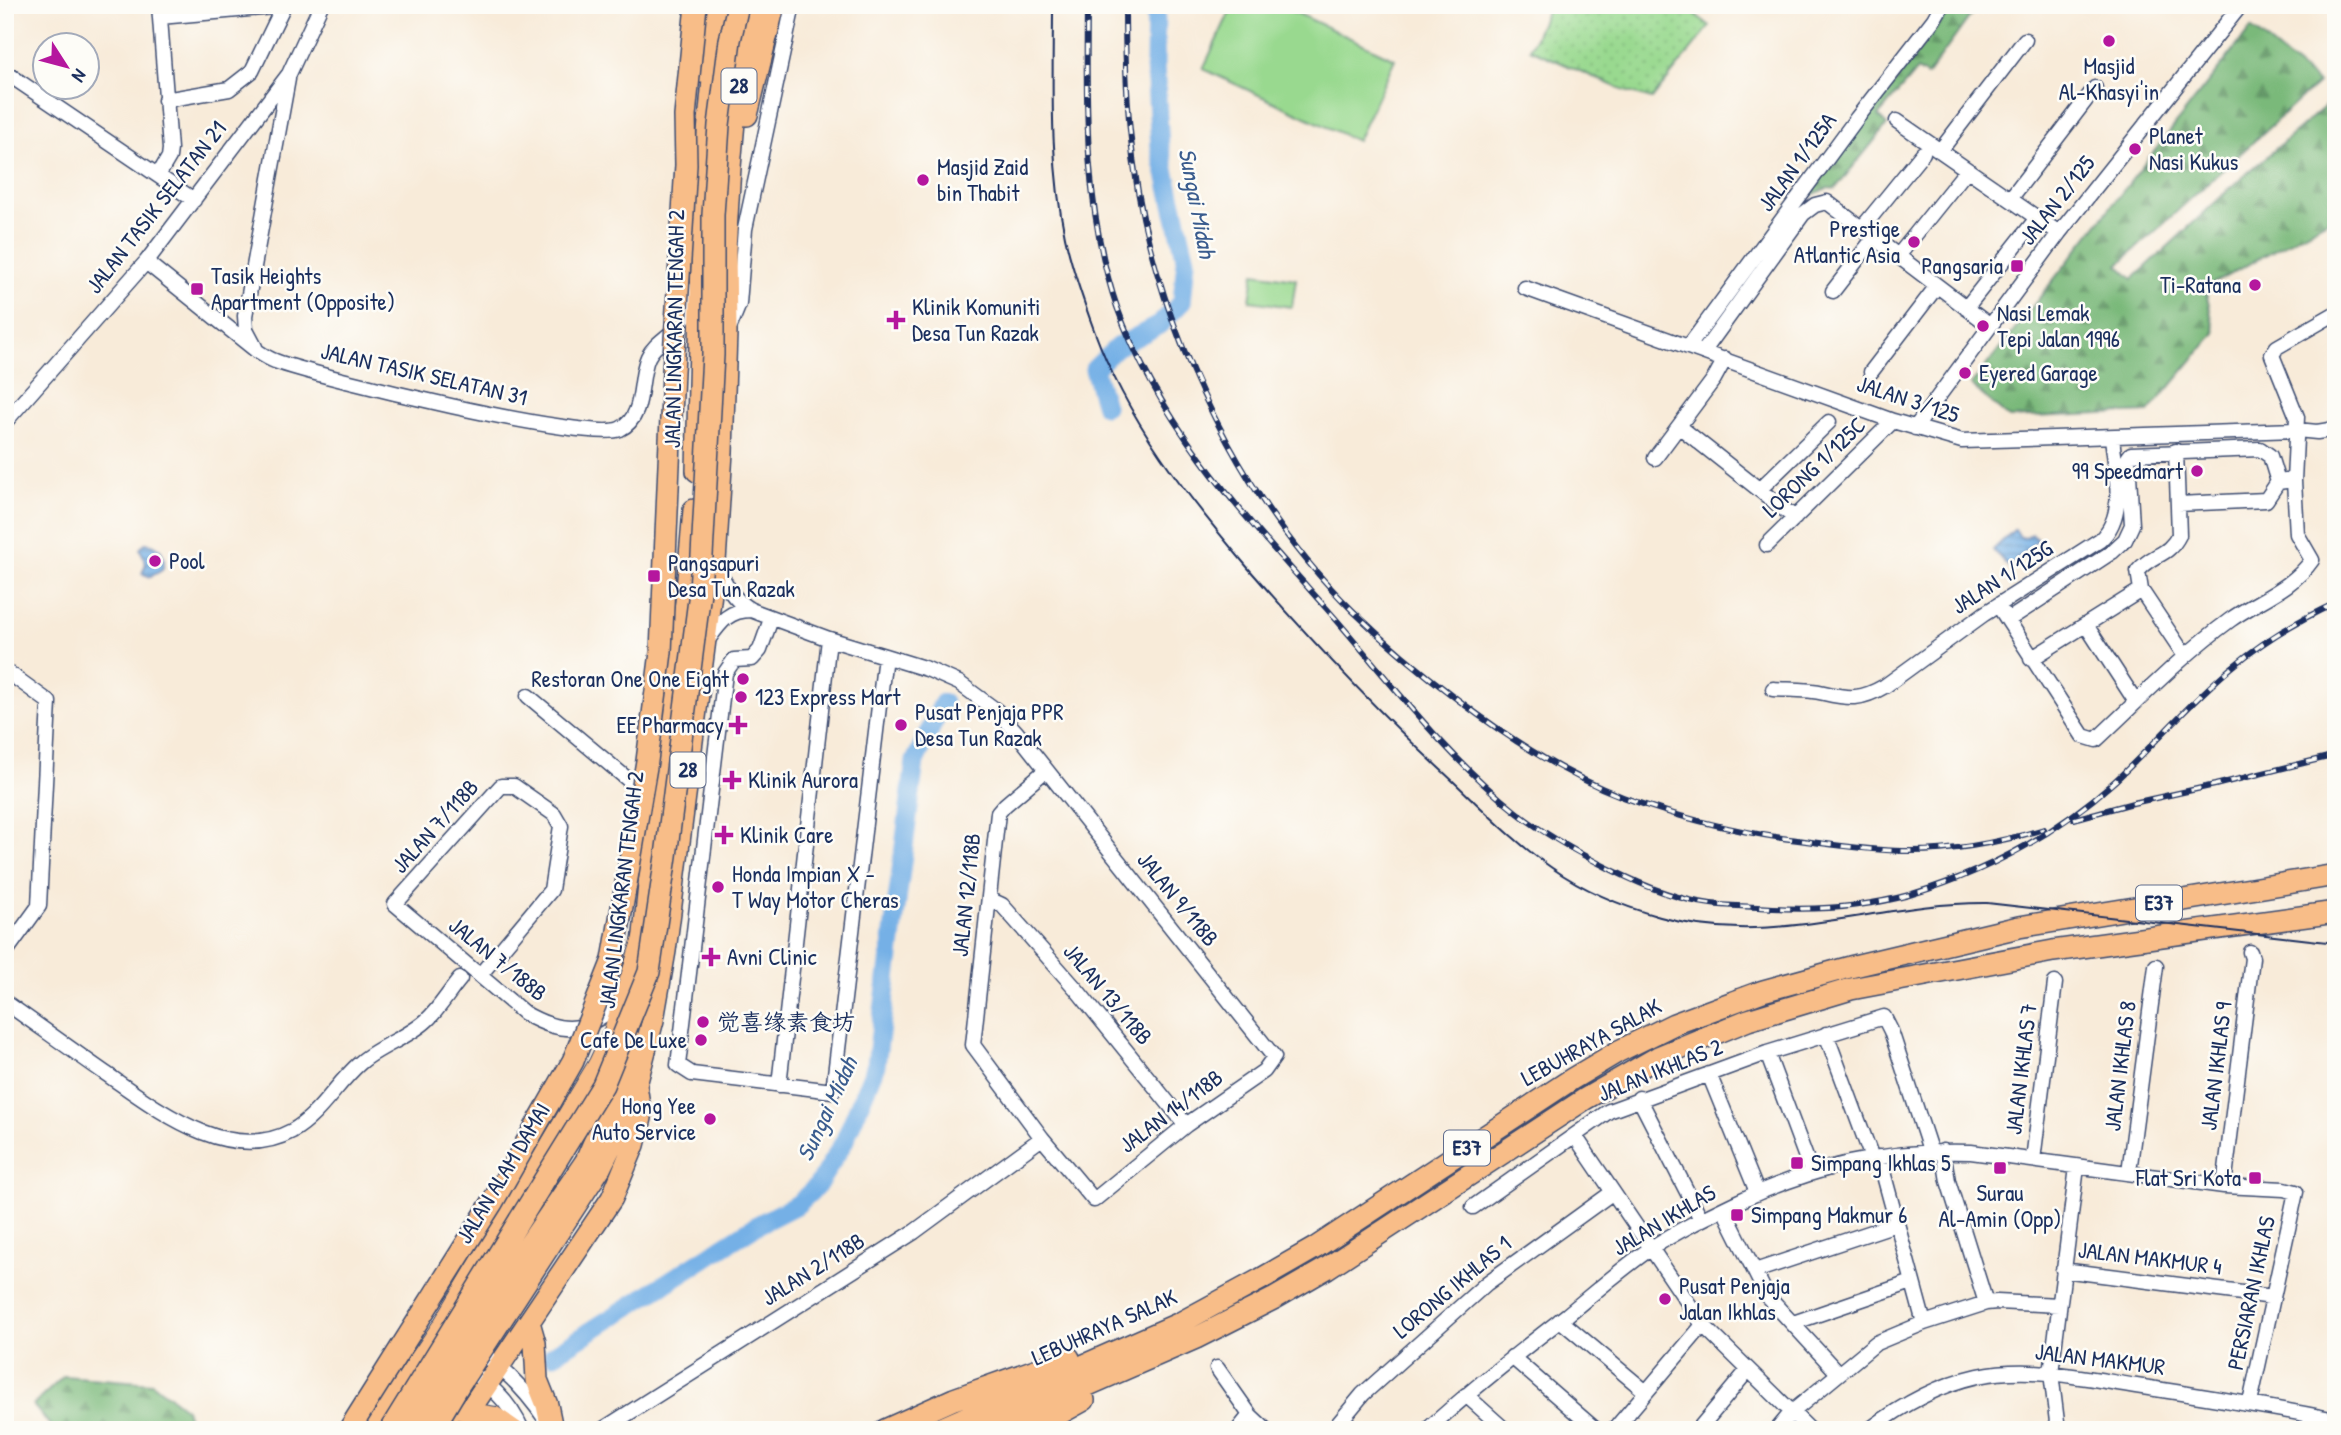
<svg xmlns="http://www.w3.org/2000/svg" width="2341" height="1435" font-family="'Patrick Hand','LXGW WenKai TC',sans-serif">
  <style>
    .grass { fill: url(#grass-dots); stroke: #5a8476; stroke-width: 2 }
    .forest { fill: url(#forest-firs); stroke: #4a746c; stroke-width: 2 }
    .pitch { fill: #99d98f; stroke: #5a8476; stroke-width: 2 }
    .water { fill: url(#water-rules); stroke: #4870a2; stroke-width: 2 }
    .lines { fill: none; stroke-linecap: round; stroke-linejoin: round }
    .river { stroke: #75b0e6; stroke-width: 19 }
    .minor-casing { stroke: #3c4b70; stroke-width: 17 }
    .major-casing { stroke: #3c4b70; stroke-width: 20 }
    .highway-casing { stroke: #3c4b70; stroke-width: 24 }
    .minor { stroke: #fff; stroke-width: 14 }
    .major { stroke: #f8bd88; stroke-width: 18 }
    .highway { stroke: #f8bd88; stroke-width: 21 }
    .tram { stroke: #1b2f5e; stroke-width: 2 }
    .rail-casing { stroke: #1b2f5e; stroke-width: 6 }
    .rail { stroke: #fdfcf7; stroke-width: 3.5; stroke-dasharray: 10; stroke-linecap: butt }
    .highway-bridge-casing { stroke: #3c4b70; stroke-width: 24; stroke-linecap: butt }
    .highway-bridge { stroke: #f8bd88; stroke-width: 21 }
    .poi-dot { fill: #b5179e; stroke: #fdfcf7; stroke-width: 2.5 }
    .labels { text-anchor: middle; stroke-width: 5; stroke-linejoin: round; paint-order: stroke }
    .shield { fill: #fdfcf7; stroke: #5f6c8c; stroke-width: 2 }
    .shield-label { font-size: 21px; font-weight: bold; fill: #1b2f5e }
    .poi-label { font-size: 23px; fill: #1b2f5e; stroke: #fdfcf7; text-anchor: start }
    .street-label { font-size: 23px; fill: #1b2f5e; stroke: #fdfcf7 }
    .water-label { font-size: 24px; font-style: italic; fill: #3a5c8e; stroke: #fdfcf7 }
  </style>
  <defs>
    <pattern id="grass-dots" width="8" height="8" patternUnits="userSpaceOnUse" patternTransform="scale(1.75)"><rect width="8" height="8" fill="#99d98f"/><path d="M2 2h.1M6 6h.1" fill="none" stroke="#83bb7e" stroke-width="1.8" stroke-linecap="round"/></pattern>
    <pattern id="forest-firs" width="22" height="20" patternUnits="userSpaceOnUse" patternTransform="scale(1.75)"><rect width="22" height="20" fill="#7ab97a"/><path d="M5 1l3.5 6h-7zM16 11l3.5 6h-7z" fill="#639767"/></pattern>
    <pattern id="water-rules" width="6" height="5" patternUnits="userSpaceOnUse" patternTransform="scale(1.75)"><rect width="6" height="5" fill="#75b0e6"/><path d="M0 2.5h6" fill="none" stroke="#5f90be"/></pattern>
  </defs>
  <rect width="100%" height="100%" fill="#fdfcf7"/>
  <filter id="ink" filterUnits="userSpaceOnUse"><feTurbulence type="fractalNoise" baseFrequency=".0143" numOctaves="2"/><feDisplacementMap in="SourceGraphic" scale="14" xChannelSelector="R" yChannelSelector="G"/><feConvolveMatrix kernelMatrix="1 2 1 2 8 2 1 2 1" color-interpolation-filters="sRGB"/></filter>
  <filter id="wash" filterUnits="userSpaceOnUse"><feTurbulence type="fractalNoise" baseFrequency=".00686" numOctaves="4" result="noise"/><feDisplacementMap in="SourceGraphic" scale="28" xChannelSelector="R" yChannelSelector="G"/><feGaussianBlur stdDeviation="1.57" result="paint"/><feColorMatrix in="noise" values="0 0 0 0 0 0 0 0 0 0 0 0 0 0 0 0 0 1.4 0 .05"/><feComposite in="paint" operator="in"/></filter>
  <g filter="url(#wash)">
    <rect width="100%" height="100%" fill="#f8ebd9"/>
    <path class="grass" d="M1549,5H1683L1710,26L1652,99L1625,91L1530,49Z"/>
    <path class="forest" d="M1954,5H1978L1927,76L1917,70L1878,116L1887,125L1835,189L1828,188L1807,197Z
      M2251,28L2318,83L2118,265L2133,279L2236,183L2336,97V216L2205,288L2215,333L2149,412L2009,418L1971,385Z
      M64,1376L152,1383L186,1409L192,1430H54L33,1405Z"/>
    <path class="pitch" d="M1233,5H1280L1395,59L1357,141L1203,69Z
      M1254,273L1296,279L1292,307L1250,301Z"/>
    <path class="water" d="M2015,529L2020,537L2026,538L2032,534L2037,540L2009,567L1993,550Z
      M145,543C160,543 168,557 162,570L150,577L142,574L146,563L140,549Z"/>
    <g class="lines">
      <path class="river" d="M1105,406L1094,369L1117,347L1159,325L1182,302L1186,260L1160,148L1155,65L1156,5
        M553,1355L757,1225L798,1204L817,1186L844,1142L876,1065L915,761L943,703
        M450,1430L456,1420"/>
    </g>
  </g>
  <g filter="url(#ink)">
    <g class="lines">
      <g class="minor-casing">
        <path id="minor" d="M160,17L284,6
          M5,72L194,200
          M165,100L229,89L252,71L284,5
          M1897,121L2059,233
          M1940,151L2025,40
          M159,174L169,157L170,149L159,5
          M2010,199L2095,88
          M1862,228L1923,153
          M1898,256L1967,170
          M146,262L257,351C263,355 269,359 275,361C319,377 589,443 620,429C646,417 638,378 648,357C654,344 669,337 678,326C687,315 692,302 696,288
          M1525,288L1893,421L1962,441L2297,430L2317,432L2336,429
          M1833,291L1874,238
          M1966,308L2037,218
          M730,326L739,304L745,229L793,5
          M1689,346L1857,118L1934,19L1942,5
          M255,347L246,330L245,316L288,79
          M1704,351L1803,214L1815,205L1827,202L1989,325
          M1871,372L1937,286
          M5,422L146,262L289,74L321,5
          M1680,427L1795,518
          M1915,428L2059,233L2241,5
          M1655,458L1714,379L1725,359
          M1760,489L1829,422
          M2178,504L2266,500L2278,482L2286,481
          M1767,545L1893,421
          M716,564C724,582 733,601 751,610L829,639L927,669L959,683L997,711L1017,733L1274,1057L1264,1071L1186,1125L1094,1200L1042,1138L973,1045L998,813L1005,805L1046,770
          M2141,590L2185,656
          M1998,605L2083,736L2096,740C2140,699 2181,656 2230,620C2258,600 2292,589 2312,560L2297,534L2294,481L2297,417L2272,355L2277,347L2336,313
          M771,619L760,650L752,659L734,660L725,673L678,1065L692,1074L833,1091L885,656
          M2008,620L2112,552L2125,540L2132,525L2128,458L2131,454L2260,449L2270,456L2278,482
          M2086,625L2136,702
          M707,641C720,623 728,610 751,610
          M2031,659L2141,590L2138,571C2153,553 2168,557 2179,535L2176,451
          M5,670L49,702L39,906L5,953
          M1773,689C1790,690 1808,689 1824,693C1850,699 1861,700 1885,686L1984,614L2100,540C2128,515 2115,471 2112,437
          M528,696L637,787L647,791
          M989,899L1002,905L1077,990L1186,1125
          M480,975L551,890L561,826L554,814L514,786H501L395,904L524,1013C568,1038 586,1031 623,1000
          M5,1002C39,1026 72,1050 105,1073C156,1108 227,1166 292,1131C320,1115 336,1084 360,1063C379,1046 408,1038 427,1020C439,1009 449,992 460,979
          M1826,1034L1872,1158
          M1767,1053L1811,1171
          M1709,1074L1757,1192
          M779,1085L829,639
          M1639,1098L1701,1219
          M1575,1136L1703,1325L1810,1430
          M1943,1151L1948,1181L1986,1303
          M1879,1157L1924,1323
          M2033,1160L2055,983
          M2129,1172L2156,966
          M2224,1186L2252,958L2250,952
          M1473,1207L1609,1111L1767,1053L1884,1017L1891,1031L1930,1150
          M1727,1216L1767,1296L1838,1373
          M2063,1270L2273,1297
          M1755,1271L1896,1224
          M1560,1320L1646,1392
          M1793,1323L1912,1282
          M475,1348C504,1368 526,1390 546,1420
          M1512,1357L1596,1430
          M462,1365C488,1383 509,1400 522,1430
          M1217,1368L1250,1415L1266,1430
          M1466,1395L1505,1430
          M602,1430L914,1232L1042,1138
          M1238,1430L1250,1415
          M1333,1430L1363,1394L1487,1283L1613,1192
          M1427,1430C1472,1389 1519,1352 1567,1315C1594,1293 1621,1269 1650,1249C1677,1231 1706,1217 1735,1203C1812,1167 1886,1149 1971,1152L2224,1186L2284,1189L2296,1192L2250,1403
          M1614,1430L1703,1325
          M1698,1430L1748,1370
          M1777,1430L1791,1413L1876,1343L1924,1323L1986,1303L1997,1302L2059,1305
          M1869,1430C1902,1405 1938,1385 1978,1376C2030,1365 2085,1378 2136,1386C2203,1396 2269,1407 2336,1420
          M2058,1430L2051,1373L2077,1167"/>
      </g>
      <g class="major-casing">
        <path id="major" d="M456,1410L495,1416L515,1430
          M371,1430L442,1325L598,1063L613,1031L644,932"/>
      </g>
      <g class="highway-casing">
        <path id="highway" d="M701,72L706,5
          M747,115L774,5
          M697,471L704,175L715,59L725,5
          M643,944L658,796L686,602L694,510
          M586,1161L612,1101L629,1038
          M600,1168L618,1132L636,1085L653,1020L665,951L715,562L722,452L726,333L725,249L730,167L734,122L752,5
          M529,1322L535,1343L537,1380L547,1405L552,1429
          M469,1411L612,1198L634,1145L641,1118L636,1085
          M885,1430L954,1399L1069,1358
          M937,1430L1180,1323L1261,1279L1315,1248L1572,1079L1619,1051L1674,1024L1763,991L1850,967L2019,927L2336,875
          M985,1430L1196,1338L1275,1298L1327,1268L1585,1099L1658,1057L1748,1020L1851,989L2053,951L2336,912
          M1030,1430L1084,1400"/>
      </g>
      <use href="#minor" class="minor"/>
      <use href="#major" class="major"/>
      <use href="#highway" class="highway"/>
      <path class="tram" d="M1053,5C1053,82 1049,161 1065,237C1072,269 1083,300 1094,330C1127,420 1187,496 1248,568C1309,638 1372,706 1440,769C1476,802 1511,840 1552,868C1585,891 1621,906 1660,917C1772,949 1876,902 1987,903L2336,943"/>
      <g class="rail-casing">
        <path id="rail" d="M1087,5C1086,105 1084,211 1117,307C1159,425 1246,518 1327,609C1387,677 1444,755 1515,811C1545,835 1578,853 1612,870C1642,885 1677,900 1711,904C1726,906 1743,906 1758,907C1808,911 1861,908 1909,895C1987,872 2055,835 2115,781C2155,744 2190,702 2231,668C2263,641 2298,620 2336,603
          M1125,5C1125,87 1129,167 1150,247C1184,378 1255,515 1353,611C1386,643 1421,672 1457,699C1508,738 1563,774 1623,797C1674,816 1729,830 1782,838C1822,843 1863,850 1903,851C1949,852 2001,842 2044,829
          M2074,819L2133,803L2215,785L2336,755"/>
      </g>
      <use href="#rail" class="rail"/>
      <g class="highway-bridge-casing">
        <path id="highway-bridge" d="M349,1430L492,1203L573,1061L613,960L647,761L661,652L673,371L686,165L685,116L696,5
          M390,1430L603,1085L649,972L666,856L700,592L713,355V215L719,125L730,40L738,5
          M410,1430L469,1333L586,1161
          M432,1430L460,1383L600,1168"/>
      </g>
      <use href="#highway-bridge" class="highway-bridge"/>
    </g>
  </g>
  <g class="poi-dot">
    <circle cx="2109" cy="41" r="7"/>
    <circle cx="2135" cy="149" r="7"/>
    <circle cx="923" cy="180" r="7"/>
    <circle cx="1914" cy="242" r="7"/>
    <rect x="2010" y="259" width="14" height="14" rx="3.5"/>
    <circle cx="2255" cy="285" r="7"/>
    <rect x="190" y="282" width="14" height="14" rx="3.5"/>
    <path d="M892.5 309.5h7v7h7v7h-7v7h-7v-7h-7v-7h7z"/>
    <circle cx="1983" cy="326" r="7"/>
    <circle cx="1965" cy="373" r="7"/>
    <circle cx="2197" cy="471" r="7"/>
    <circle cx="155" cy="561" r="7"/>
    <rect x="647" y="569" width="14" height="14" rx="3.5"/>
    <circle cx="743" cy="679" r="7"/>
    <circle cx="741" cy="697" r="7"/>
    <path d="M734.5 714.5h7v7h7v7h-7v7h-7v-7h-7v-7h7z"/>
    <circle cx="901" cy="725" r="7"/>
    <path d="M728.5 769.5h7v7h7v7h-7v7h-7v-7h-7v-7h7z"/>
    <path d="M720.5 824.5h7v7h7v7h-7v7h-7v-7h-7v-7h7z"/>
    <circle cx="718" cy="887" r="7"/>
    <path d="M707.5 946.5h7v7h7v7h-7v7h-7v-7h-7v-7h7z"/>
    <circle cx="703" cy="1022" r="7"/>
    <circle cx="701" cy="1040" r="7"/>
    <circle cx="710" cy="1119" r="7"/>
    <rect x="1790" y="1156" width="14" height="14" rx="3.5"/>
    <rect x="1993" y="1161" width="14" height="14" rx="3.5"/>
    <rect x="2248" y="1171" width="14" height="14" rx="3.5"/>
    <rect x="1730" y="1208" width="14" height="14" rx="3.5"/>
    <circle cx="1665" cy="1299" r="7"/>
  </g>
  <g class="labels">
    <g class="shield">
      <rect x="721.5" y="68.5" width="35" height="35" rx="5"/>
      <rect x="670.5" y="752.5" width="35" height="35" rx="5"/>
      <rect x="2136" y="885.5" width="46" height="35" rx="5"/>
      <rect x="1444" y="1130.5" width="46" height="35" rx="5"/>
    </g>
    <g class="shield-label">
      <text x="739" y="93">28</text>
      <text x="688" y="777">28</text>
      <text x="2159" y="910">E37</text>
      <text x="1467" y="1155">E37</text>
    </g>
    <g class="poi-label">
      <text x="2109" y="74" text-anchor="middle">Masjid<tspan x="2109" dy="26">Al-Khasyi'in</tspan></text>
      <text x="2149" y="144">Planet<tspan x="2149" dy="26">Nasi Kukus</tspan></text>
      <text x="937" y="175">Masjid Zaid<tspan x="937" dy="26">bin Thabit</tspan></text>
      <text x="1900" y="237" text-anchor="end">Prestige<tspan x="1900" dy="26">Atlantic Asia</tspan></text>
      <text x="2003" y="274" text-anchor="end">Pangsaria</text>
      <text x="211" y="284">Tasik Heights<tspan x="211" dy="26">Apartment (Opposite)</tspan></text>
      <text x="2241" y="293" text-anchor="end">Ti-Ratana</text>
      <text x="912" y="315">Klinik Komuniti<tspan x="912" dy="26">Desa Tun Razak</tspan></text>
      <text x="1997" y="321">Nasi Lemak<tspan x="1997" dy="26">Tepi Jalan 1996</tspan></text>
      <text x="1979" y="381">Eyered Garage</text>
      <text x="2183" y="479" text-anchor="end">99 Speedmart</text>
      <text x="169" y="569">Pool</text>
      <text x="668" y="571">Pangsapuri<tspan x="668" dy="26">Desa Tun Razak</tspan></text>
      <text x="729" y="687" text-anchor="end">Restoran One One Eight</text>
      <text x="755" y="705">123 Express Mart</text>
      <text x="915" y="720">Pusat Penjaja PPR<tspan x="915" dy="26">Desa Tun Razak</tspan></text>
      <text x="724" y="733" text-anchor="end">EE Pharmacy</text>
      <text x="748" y="788">Klinik Aurora</text>
      <text x="740" y="843">Klinik Care</text>
      <text x="732" y="882">Honda Impian X -<tspan x="732" dy="26">T Way Motor Cheras</tspan></text>
      <text x="727" y="965">Avni Clinic</text>
      <text x="717" y="1030">觉喜缘素食坊</text>
      <text x="687" y="1048" text-anchor="end">Cafe De Luxe</text>
      <text x="696" y="1114" text-anchor="end">Hong Yee<tspan x="696" dy="26">Auto Service</tspan></text>
      <text x="1811" y="1171">Simpang Ikhlas 5</text>
      <text x="2241" y="1186" text-anchor="end">Flat Sri Kota</text>
      <text x="2000" y="1201" text-anchor="middle">Surau<tspan x="2000" dy="26">Al-Amin (Opp)</tspan></text>
      <text x="1751" y="1223">Simpang Makmur 6</text>
      <text x="1679" y="1294">Pusat Penjaja<tspan x="1679" dy="26">Jalan Ikhlas</tspan></text>
    </g>
    <g class="street-label">
      <text transform="translate(1797 162) rotate(-54)" y="8">JALAN 1/125A</text>
      <text transform="translate(2057 200) rotate(-52)" y="8">JALAN 2/125</text>
      <text transform="translate(156 207) rotate(-52)" y="8">JALAN TASIK SELATAN 21</text>
      <text transform="translate(674 329) rotate(-89)" y="8">JALAN LINGKARAN TENGAH 2</text>
      <text transform="translate(424 374) rotate(13)" y="8">JALAN TASIK SELATAN 31</text>
      <text transform="translate(1908 399) rotate(18)" y="8">JALAN 3/125</text>
      <text transform="translate(1814 467) rotate(-44)" y="8">LORONG 1/125C</text>
      <text transform="translate(2002 577) rotate(-33)" y="8">JALAN 1/125G</text>
      <text transform="translate(435 826) rotate(-48)" y="8">JALAN 7/118B</text>
      <text transform="translate(621 890) rotate(-83)" y="8">JALAN LINGKARAN TENGAH 2</text>
      <text transform="translate(966 895) rotate(-84)" y="8">JALAN 12/118B</text>
      <text transform="translate(1178 899) rotate(51)" y="8">JALAN 9/118B</text>
      <text transform="translate(498 959) rotate(39)" y="8">JALAN 7/188B</text>
      <text transform="translate(1108 994) rotate(50)" y="8">JALAN 13/118B</text>
      <text transform="translate(1591 1042) rotate(-29)" y="8">LEBUHRAYA SALAK</text>
      <text transform="translate(2120 1066) rotate(-83)" y="8">JALAN IKHLAS 8</text>
      <text transform="translate(2216 1066) rotate(-83)" y="8">JALAN IKHLAS 9</text>
      <text transform="translate(2021 1069) rotate(-83)" y="8">JALAN IKHLAS 7</text>
      <text transform="translate(1660 1070) rotate(-22)" y="8">JALAN IKHLAS 2</text>
      <text transform="translate(1171 1111) rotate(-37)" y="8">JALAN 14/118B</text>
      <text transform="translate(503 1173) rotate(-59)" y="8">JALAN ALAM DAMAI</text>
      <text transform="translate(1664 1220) rotate(-31)" y="8">JALAN IKHLAS</text>
      <text transform="translate(2150 1258) rotate(7)" y="8">JALAN MAKMUR 4</text>
      <text transform="translate(813 1269) rotate(-32)" y="8">JALAN 2/118B</text>
      <text transform="translate(1452 1287) rotate(-40)" y="8">LORONG IKHLAS 1</text>
      <text transform="translate(2251 1293) rotate(-78)" y="8">PERSIARAN IKHLAS</text>
      <text transform="translate(1104 1327) rotate(-24)" y="8">LEBUHRAYA SALAK</text>
      <text transform="translate(2100 1359) rotate(7)" y="8">JALAN MAKMUR</text>
    </g>
    <g class="water-label">
      <text transform="translate(1197 203) rotate(79)" y="8">Sungai Midah</text>
      <text transform="translate(827 1109) rotate(-65)" y="8">Sungai Midah</text>
    </g>
  </g>
  <rect width="2341" height="1435" fill="none" stroke="#fdfcf7" stroke-width="28"/>
  <g transform="translate(66 66) rotate(126)"><circle r="33" fill="#fdfcf7" stroke="#a3aaba" stroke-width="2"/>
  <path d="M0-5L12 26L0 18L-12 26Z" fill="#b5179e"/>
  <text y="-10" font-size="19" font-weight="bold" text-anchor="middle" fill="#1b2f5e">N</text>
  </g>
</svg>
